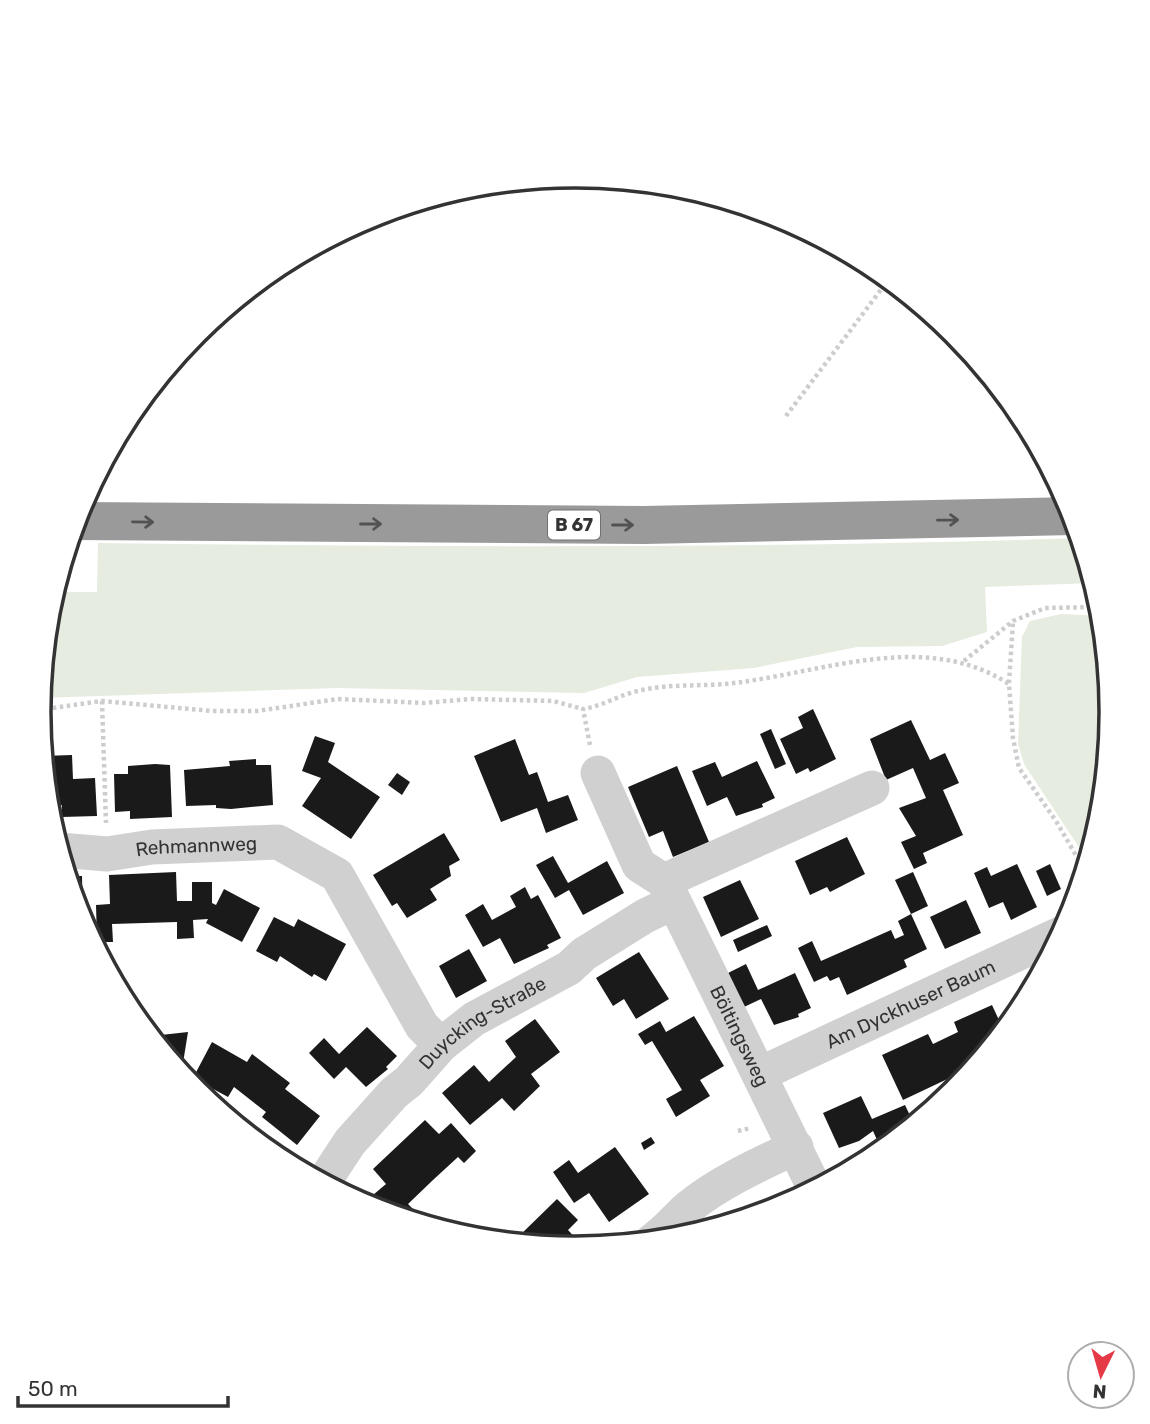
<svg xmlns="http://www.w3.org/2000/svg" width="1150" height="1424" font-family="Rubik,sans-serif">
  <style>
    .green { fill: #e6ecdf }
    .building { fill: #1a1a1a }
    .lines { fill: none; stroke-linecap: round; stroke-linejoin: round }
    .path { stroke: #cdcdcd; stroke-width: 4.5; stroke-dasharray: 3.5 3.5; stroke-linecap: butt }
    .minor { stroke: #d0d0d0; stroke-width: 35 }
    .highway { stroke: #9a9a9a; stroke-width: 38 }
    .oneway { stroke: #525252 }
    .labels { text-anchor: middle; stroke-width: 7; stroke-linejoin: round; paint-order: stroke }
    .shield { fill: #fff; stroke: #707070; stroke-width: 2 }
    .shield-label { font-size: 18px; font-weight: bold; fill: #333 }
    .street-label { font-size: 19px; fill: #333; stroke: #fff }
    .rim { fill: none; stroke: #333; stroke-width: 3.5 }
  </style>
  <rect width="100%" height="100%" fill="#fff"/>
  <path class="green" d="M1080,538L1094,583L985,587L987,632L942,646L857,647L754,668L637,677L584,693L337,688L40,698L49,607L54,592H97L98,543C426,547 753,549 1080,538Z
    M1061,614L1102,616L1111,712L1101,817L1088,861L1024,764L1018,744L1022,637L1030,621Z"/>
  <path class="building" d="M813,709L836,759L810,772L808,768L796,774L780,739L803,728L798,717Z
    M911,720L930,760L945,753L959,783L943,790L963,835L923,853L927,863L914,869L901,842L916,836L899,808L926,798L913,768L886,780L870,739Z
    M771,729L786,764L775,769L760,734Z
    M315,736L335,743L328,762L380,797L351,839L302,806L321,778L302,771Z
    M515,739L529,775L537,772L548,802L568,795L578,820L546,833L537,808L501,822L474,756Z
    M72,755L73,779L95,778L97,816L62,817V805L48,809L43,756Z
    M256,759V765H271L273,805L231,809L216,808V805L186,806L184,770L230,766L229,761Z
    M757,761L775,798L762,804L763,807L736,816L727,797L707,806L692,771L715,762L722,777Z
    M155,764L170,765L172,817L130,819V811L115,812L114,774H128V766Z
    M677,766L709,842L673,857L663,831L649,837L628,787Z
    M397,773L410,782L402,795L388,785Z
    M444,833L460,860L449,866L451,876L430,889L437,900L407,918L397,903L392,906L373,875Z
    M847,837L865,874L830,892L827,887L810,895L795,861Z
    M553,856L568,883L607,861L624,893L583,915L569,890L555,898L536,865Z
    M1017,864L1037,907L1011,920L1003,902L989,908L974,873L987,867L991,876Z
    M1050,864L1061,889L1047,896L1036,871Z
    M176,872L177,901H192V882H212V903L216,905L224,889L260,908L242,942L206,923L208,919L193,920L194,938L177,939V922L112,924L113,942H97L96,905L110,904L109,875Z
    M913,872L928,906L911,914L927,949L904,960L907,967L847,995L839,977L830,981L827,976L814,982L798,948L812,941L821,961L891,930L895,939L904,935L898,921L911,914L895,880Z
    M67,876H82L83,925L79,917Z
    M740,880L759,919L721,937L703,897Z
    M525,887L531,899L538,895L561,938L547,945L549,948L514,964L500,938L483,947L465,915L483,904L492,920L516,907L510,896Z
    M966,900L981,933L945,949L930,917Z
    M274,917L294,927L298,919L346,944L326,981L314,974L312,977L280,956L277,962L256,951Z
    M767,925L772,936L738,952L733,940Z
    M469,949L487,981L456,998L439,966Z
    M639,952L669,999L636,1019L624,999L613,1006L596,978Z
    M746,964L758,990L795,973L811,1008L798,1014L799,1017L774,1025L761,999L744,1007L728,973Z
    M992,1005L1004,1031L987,1052L972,1059L975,1066L903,1100L882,1055L928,1034L933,1044L958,1032L954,1022Z
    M694,1016L724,1066L700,1080L710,1096L676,1117L666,1099L682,1090L652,1041L645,1045L638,1034L660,1021L666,1032Z
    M535,1019L560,1052L531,1074L540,1086L514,1111L502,1098L470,1125L442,1093L474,1065L489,1082L516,1057L505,1041Z
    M150,1025L152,1036L188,1032L183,1063L173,1064L142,1026Z
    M367,1027L397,1056L386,1067L388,1069L366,1087L346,1067L334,1079L309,1053L324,1038L339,1054Z
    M212,1042L247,1062L252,1054L290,1083L285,1089L320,1116L297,1145L262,1117L266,1112L234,1087L228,1097L193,1078Z
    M861,1096L872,1119L905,1105L914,1124L903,1129L904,1133L882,1151L873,1131L859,1141L839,1148L823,1113Z
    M425,1120L439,1134L451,1123L476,1151L464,1163L458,1157L433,1180L408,1204L414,1210L405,1218L393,1215L373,1195L386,1184L373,1169Z
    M651,1137L655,1143L644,1150L641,1143Z
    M615,1147L649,1194L609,1222L589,1193L574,1203L553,1172L569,1160L578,1173Z
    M859,1162L861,1165L840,1176L838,1172Z
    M557,1199L578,1220L568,1230L578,1241L571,1248L513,1242Z"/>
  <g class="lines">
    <path class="path" d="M786,416L889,279
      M964,661L1013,621L1045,608L1101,607
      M1009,683L1013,622
      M102,701L106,823
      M39,710L102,701L212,711H257L338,699L424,703L470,699L553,701L583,709
      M590,745L583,709C603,706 619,695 638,691C669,683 703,687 734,683C825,672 926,630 1009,684L1013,738L1019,768L1056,821L1085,871
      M738,1131L751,1128"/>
    <g class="minor">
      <path id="s1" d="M598,773L639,865L664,881L815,1189"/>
      <path id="s2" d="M59,850L107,854L152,847L278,842L337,875L422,1026L441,1045"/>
      <path d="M664,881L872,788"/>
      <path id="s3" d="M760,1074L1062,933"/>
      <path id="s4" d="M323,1183L350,1142L394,1093L409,1081L441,1045L474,1019L569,968L584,954L645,916L674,902"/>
      <path d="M652,1241C669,1229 676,1218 689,1207C720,1182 760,1164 796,1147"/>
    </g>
    <path class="highway" d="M75,521L644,525L1074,516"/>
  </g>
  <defs><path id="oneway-shaft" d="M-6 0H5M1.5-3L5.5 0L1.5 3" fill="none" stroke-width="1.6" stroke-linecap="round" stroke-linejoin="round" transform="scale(1.75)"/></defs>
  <g class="oneway">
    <use href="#oneway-shaft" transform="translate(948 520) rotate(-1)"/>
    <use href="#oneway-shaft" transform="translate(143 522) rotate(1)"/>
    <use href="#oneway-shaft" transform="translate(371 524)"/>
    <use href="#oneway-shaft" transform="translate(623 525)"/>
  </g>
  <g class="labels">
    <rect class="shield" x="548" y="510.5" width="52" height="29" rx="5"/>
    <g class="shield-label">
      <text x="574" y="531">B 67</text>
    </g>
    <g class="street-label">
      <text dy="7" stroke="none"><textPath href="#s2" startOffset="138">Rehmannweg</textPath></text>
      <text dy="7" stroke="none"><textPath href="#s3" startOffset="166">Am Dyckhuser Baum</textPath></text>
      <text dy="7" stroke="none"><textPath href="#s4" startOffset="229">Duycking-Straße</textPath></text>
      <text dy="7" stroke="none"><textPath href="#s1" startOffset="303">Böltingsweg</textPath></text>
    </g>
  </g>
  <path d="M0 0H1150V1424H0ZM51 712a524 524 0 1 1 1048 0a524 524 0 1 1-1048 0Z" fill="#fff" fill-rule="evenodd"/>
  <path class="rim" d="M51 712a524 524 0 1 1 1048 0a524 524 0 1 1-1048 0Z"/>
  <g transform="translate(1101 1375) rotate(185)"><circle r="33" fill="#ffffff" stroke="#adadad" stroke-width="2"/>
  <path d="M0-5L12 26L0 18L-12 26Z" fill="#e63946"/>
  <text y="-10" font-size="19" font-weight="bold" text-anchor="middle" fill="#333333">N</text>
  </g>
  <path d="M18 1396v10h210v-10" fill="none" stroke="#333333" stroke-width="3.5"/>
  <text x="28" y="1396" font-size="21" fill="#333333" stroke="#ffffff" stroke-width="5" paint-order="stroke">50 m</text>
</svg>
